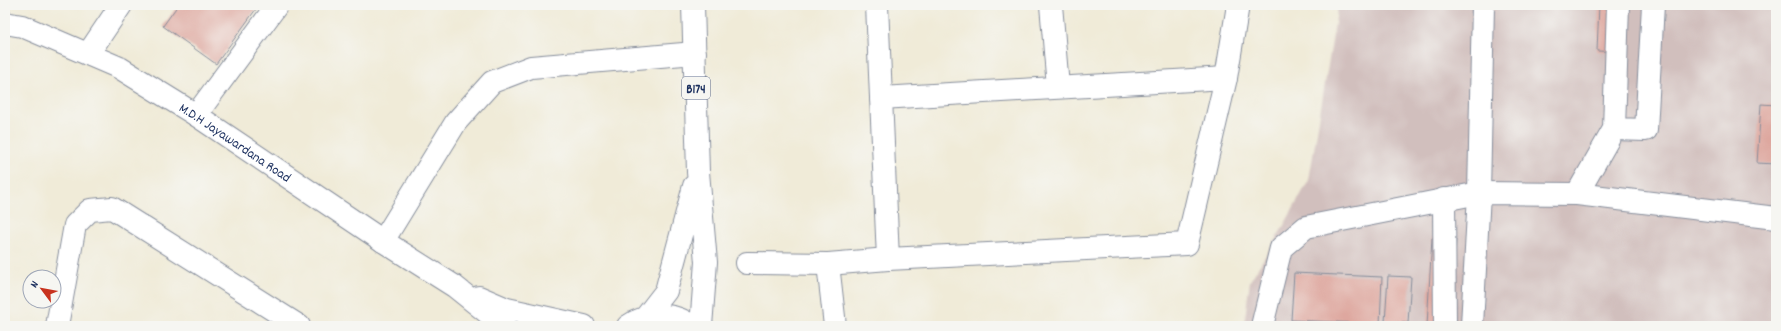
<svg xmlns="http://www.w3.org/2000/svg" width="1781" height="331" font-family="Dekko,sans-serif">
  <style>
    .industrial { fill: #d1bfbd }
    .building { fill: #dea79f }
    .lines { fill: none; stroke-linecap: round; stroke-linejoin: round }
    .minor-casing { stroke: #868d9b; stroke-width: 24 }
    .major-casing { stroke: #868d9b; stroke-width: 24 }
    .minor { stroke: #fff; stroke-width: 22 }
    .major { stroke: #fff; stroke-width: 22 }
    .labels { text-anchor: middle; stroke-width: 3; stroke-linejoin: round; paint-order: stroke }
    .shield { fill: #f6f6f2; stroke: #5d6b8a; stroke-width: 1 }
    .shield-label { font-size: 13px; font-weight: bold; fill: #1b2f5e }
    .street-label { font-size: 14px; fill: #1b2f5e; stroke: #f6f6f2 }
  </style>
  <rect width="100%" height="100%" fill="#f6f6f2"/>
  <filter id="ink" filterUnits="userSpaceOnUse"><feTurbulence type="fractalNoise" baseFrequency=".025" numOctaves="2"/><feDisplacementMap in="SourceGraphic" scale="8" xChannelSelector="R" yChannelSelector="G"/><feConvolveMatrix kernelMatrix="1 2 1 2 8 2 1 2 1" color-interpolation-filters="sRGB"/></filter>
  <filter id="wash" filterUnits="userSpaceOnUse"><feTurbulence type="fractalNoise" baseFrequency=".012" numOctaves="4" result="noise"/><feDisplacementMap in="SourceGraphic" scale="16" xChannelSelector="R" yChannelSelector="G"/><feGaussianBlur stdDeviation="0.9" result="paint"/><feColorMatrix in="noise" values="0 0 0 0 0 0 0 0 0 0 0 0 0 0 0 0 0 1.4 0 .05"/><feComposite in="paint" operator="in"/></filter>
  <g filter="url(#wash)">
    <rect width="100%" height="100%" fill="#f0ebd8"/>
    <path class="industrial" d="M1338,5H1776V326H1244L1250,281L1282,229L1309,180Z"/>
    <g id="blocks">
      <path class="building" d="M178,5H259L216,64L163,26Z
        M1599,5H1629L1626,52L1597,51Z
        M1761,104L1776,105V164L1757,163Z
        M1432,238L1456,239L1452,326H1427Z
        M1294,273L1382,277L1380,324L1291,320Z
        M1388,276L1411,277L1408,323L1385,322Z"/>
    </g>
  </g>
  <g filter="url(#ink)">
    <use href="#blocks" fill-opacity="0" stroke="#868d9b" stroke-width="1"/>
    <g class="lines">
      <g class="minor-casing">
        <g id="minor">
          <path d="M877,5L888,259L1187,244L1226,78L1238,5"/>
          <path d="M1051,5L1058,87"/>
          <path d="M1618,5L1614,129L1646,130L1653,5"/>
          <path id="s1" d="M5,23L22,26L120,68L196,115L383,241L454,286L504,326"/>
          <path d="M88,54L121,5"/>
          <path d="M881,98L1226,78"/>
          <path d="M196,115L277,5"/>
          <path d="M1577,194L1614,129"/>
          <path d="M1444,199L1445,326"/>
          <path d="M383,241L456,122L492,82L531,67L695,53"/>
          <path d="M747,263L828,264L888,259"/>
          <path d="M828,264L835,326"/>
          <path d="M479,297L507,309L584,326"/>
          <path d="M57,326L75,225L90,210L112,208L299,326"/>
          <path d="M1262,326L1281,248L1306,227L1479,193L1577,194L1776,218"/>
          <path d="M1472,326L1479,193L1483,5"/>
        </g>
      </g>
      <g class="major-casing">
        <path id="major" d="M693,5L698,172L706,262L701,326
          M645,318L666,291L694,186
          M628,326C645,313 674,312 691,326"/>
      </g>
      <use href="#minor" class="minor"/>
      <use href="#major" class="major"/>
    </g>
  </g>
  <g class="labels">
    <rect class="shield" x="682" y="77" width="28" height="22" rx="3"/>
    <g class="shield-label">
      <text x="696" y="93">B174</text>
    </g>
    <g class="street-label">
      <text dy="5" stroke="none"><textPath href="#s1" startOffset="261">M.D.H Jayawardana Road</textPath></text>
    </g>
  </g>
  <rect width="1781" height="331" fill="none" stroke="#f6f6f2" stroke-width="20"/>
  <g transform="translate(42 289) rotate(302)"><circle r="19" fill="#f6f6f2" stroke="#9ea6b7"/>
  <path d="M0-3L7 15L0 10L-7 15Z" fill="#c8321e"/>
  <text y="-6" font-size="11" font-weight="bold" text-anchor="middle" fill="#1b2f5e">N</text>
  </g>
</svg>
